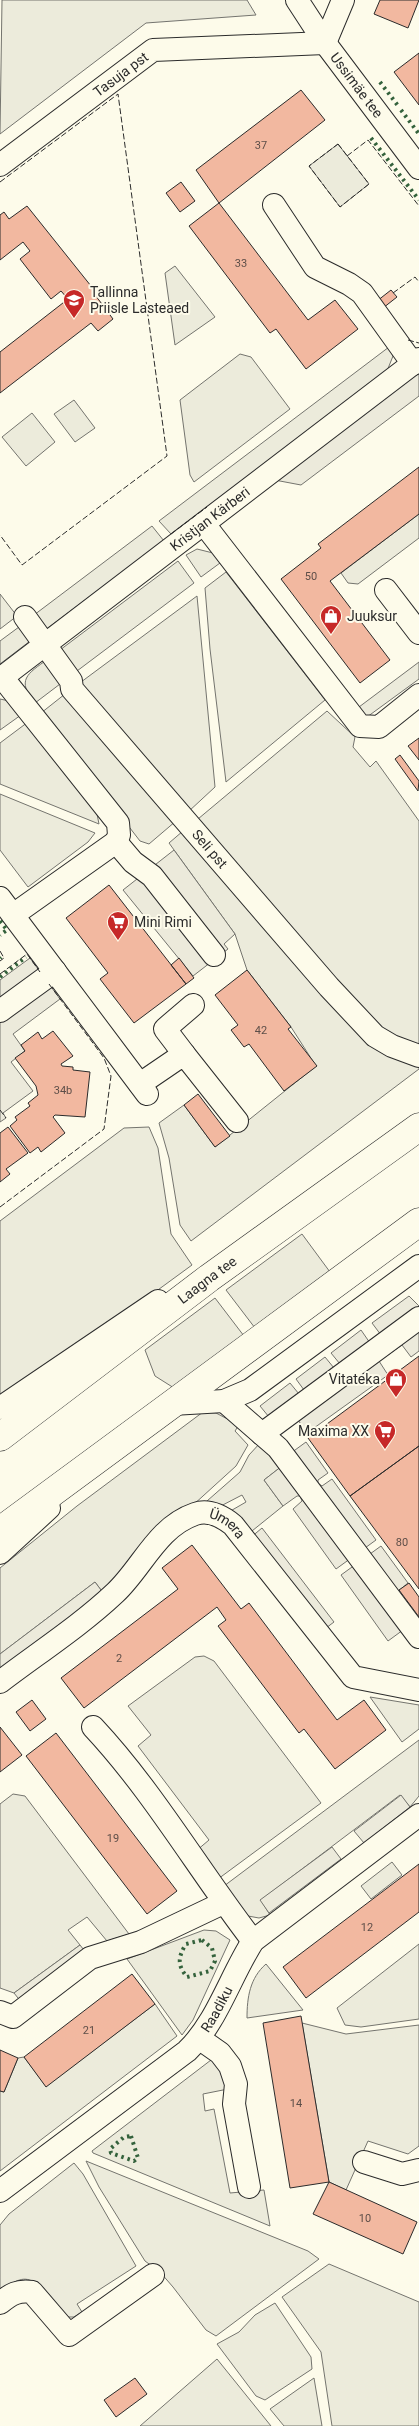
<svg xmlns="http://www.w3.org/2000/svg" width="419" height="2426" font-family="Roboto,sans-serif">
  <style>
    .green { fill: #ecebdb; stroke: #74746e }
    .parking { fill: #eceadb; stroke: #74746e }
    .building { fill: #f2b8a0; stroke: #2b2b2b }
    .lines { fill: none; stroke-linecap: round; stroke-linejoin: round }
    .minor-casing { stroke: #2b2b2b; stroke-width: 24 }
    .major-casing { stroke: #2b2b2b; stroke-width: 29 }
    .minor { stroke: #fdfbea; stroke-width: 22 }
    .major { stroke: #fdfbea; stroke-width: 28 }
    .hedge { stroke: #34623c; stroke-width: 4; stroke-dasharray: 2.5 4; stroke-linecap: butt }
    .fence { stroke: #2b2b2b; stroke-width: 1; stroke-dasharray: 6 2.5; stroke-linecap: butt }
    .labels { text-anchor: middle; stroke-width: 4; stroke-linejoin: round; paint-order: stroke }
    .number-label { font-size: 11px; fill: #5d4e48 }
    .street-label { font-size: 14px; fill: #2b2b2b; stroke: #fdfbea }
    .poi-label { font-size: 14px; fill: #2b2b2b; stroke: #fdfbea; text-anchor: start }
  </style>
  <rect width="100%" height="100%" fill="#fdfbea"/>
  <path class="green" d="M2,0H247L256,15L146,23L0,134Z
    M338,144L369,184L340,207L309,166Z
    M175,266L215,317L175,345L165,273Z
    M389,347L393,356L387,371L171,534L159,521Z
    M240,354L251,357L290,409L194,482L190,475L180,400Z
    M74,400L95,428L75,442L54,414Z
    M32,413L55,442L26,466L2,437Z
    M419,514V538L358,584L348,583L341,573Z
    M152,526L164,541L41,633L30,618Z
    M197,549L213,553L220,563L201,577L186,555Z
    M178,561L194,583L73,674L56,653Z
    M226,572L325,700L226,782L210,649L205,588Z
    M0,594L17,616L0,629Z
    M197,596L215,787L188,812L77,685Z
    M23,624L34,638L0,664V641Z
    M48,659L64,681L35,703C16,680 27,674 48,659Z
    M419,662V679L367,717L359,707Z
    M65,694L176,821L149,844L140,841L41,713Z
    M0,699L9,701L21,715L0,730Z
    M327,711L355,737L353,747L370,767L376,761L419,821V1051L377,1034L198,819Z
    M28,722L96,809L99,824L0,784V743Z
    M0,794L95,833L88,842L28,887L0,850Z
    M183,831L342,1011L419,1060V1069L191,1241L180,1225L169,1158L159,1123L184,1105L215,1147L316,1066L291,1027L247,970L235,934L169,843Z
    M149,1127L158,1148L171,1234L192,1265L110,1325L0,1396V1221L124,1128Z
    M302,1234L330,1272L255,1328L226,1290Z
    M215,1298L244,1336L174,1388L155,1376L145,1350Z
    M203,1412L216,1413L239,1425L235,1431L248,1445L236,1466L192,1506L104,1594L95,1582L0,1654V1568L77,1506Z
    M261,1442L282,1466L264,1480L283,1506L247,1535L227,1513L246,1502L242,1495L215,1509L199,1508L240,1472L249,1455Z
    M204,1656L214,1661L321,1803L218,1879L196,1851L209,1840L138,1746L151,1735L128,1706L195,1657Z
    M370,1697L419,1705V1729L402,1742Z
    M419,1740V1796L410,1807L400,1795L261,1900L270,1915L259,1918L248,1916L224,1886Z
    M13,1794L25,1796L129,1934L107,1941L87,1917L68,1930L80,1945L14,1993L0,1988V1804Z
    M392,1862L402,1875L371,1899L361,1886Z
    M204,1930L216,1931L230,1940L193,2020L182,2035L127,1959Z
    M419,1944V2019L361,2027L345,2025L337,2008Z
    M266,1964L303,2010L247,2018C247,1997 250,1978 266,1964Z
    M155,2004L177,2036L0,2171V2091L4,2092L18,2058L24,2057L46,2086Z
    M302,2023L346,2034L419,2025V2146L408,2154L368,2141L346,2190L329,2182Z
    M211,2060L223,2071L228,2089L203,2094L205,2111L214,2109L230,2193L264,2190L270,2226L93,2153L92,2151Z
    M86,2161L308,2251L319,2259L216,2336L206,2330L173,2287L160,2272L145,2261L99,2187Z
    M74,2163L83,2174L136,2266L77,2304L82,2312L74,2317H66L32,2281C20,2275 10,2285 0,2293V2225L9,2214Z
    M329,2264L419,2302V2426H332L321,2352L282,2297Z
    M275,2303L311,2357L312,2369L265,2400L256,2396L217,2344L239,2332L255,2315Z
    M217,2359L271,2426H140Z
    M314,2378L322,2426H284L270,2409Z"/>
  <path class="parking" d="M419,359V396L301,485L264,478Z
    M174,850L235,934L224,944L228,949L193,976L123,890Z
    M30,958L60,999L13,1034L25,1051L11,1062L33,1091L3,1113L6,1118L0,1122V980Z
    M409,1296L419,1306V1351L411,1357L402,1345L379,1361L388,1375L307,1433L296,1417H269L260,1406L290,1383L299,1394L304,1390L296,1379L325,1357L334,1368L340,1364L331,1353L361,1330L370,1343L381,1335L372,1323Z
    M306,1442L328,1473L318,1480V1483L322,1486L332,1479L376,1540L336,1569L293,1509L302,1501L300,1496H297L283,1506L264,1480L282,1466L280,1461Z
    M262,1528L334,1622L322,1631L250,1538Z
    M381,1546L408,1583L397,1592L418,1619L388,1641L341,1575Z
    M95,1582L104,1594L0,1673V1654Z
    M401,1795L410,1807L364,1843L354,1831Z
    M332,1847L341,1859L269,1913L260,1900Z
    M80,1945L87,1954L22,2003L14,1993Z"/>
  <path class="building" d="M380,0H419L408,28L374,14Z
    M419,53V105L394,72Z
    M301,90L325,120L219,203L196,170Z
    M181,182L195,201L180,212L166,193Z
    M219,203L308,320L335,300L358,329L306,369L276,329L270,333L189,226Z
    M27,206L95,291L93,292L113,319L98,331L91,323L0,393V352L68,299L61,291L51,299L20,259L30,251L23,242L0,260V215L4,212L9,219Z
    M391,290L397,297L383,308L377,301Z
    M419,467V514L330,581L390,660L360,683L281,579L321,548L318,544Z
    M419,738V760L408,746Z
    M400,755L419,781L418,791L395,759Z
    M109,885L186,984L134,1023L100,979L108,973L66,918Z
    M179,958L194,978L186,984L171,965Z
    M247,970L291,1027L288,1029L317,1066L284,1091L249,1044L244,1047L231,1030L238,1025L215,995Z
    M53,1031L73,1056L61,1064L62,1066L73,1067V1070L90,1072L85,1117L55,1115L53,1117L65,1133L41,1152L38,1147L30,1153L10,1126L17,1120L15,1117L30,1106L28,1103L38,1095L36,1086L15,1058L25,1051L21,1045L38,1032L42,1039Z
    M198,1094L230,1136L215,1147L184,1105Z
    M8,1127L28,1153L6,1169L10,1174L0,1182V1133Z
    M419,1356V1446L350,1496L308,1438Z
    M419,1446V1589L350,1496Z
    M192,1545L241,1609L249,1603L337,1720L364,1700L386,1730L335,1769L304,1729L299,1733L218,1626L226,1620L217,1607L84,1708L61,1678L178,1589L162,1568Z
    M409,1583L419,1597V1617L399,1590Z
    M32,1700L46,1719L30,1731L16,1712Z
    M0,1727L22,1755L0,1772Z
    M56,1733L177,1891L147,1914L26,1756Z
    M419,1864V1912L306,1998L283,1967Z
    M132,1974L155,2004L46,2087L24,2057Z
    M301,2016L329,2182L290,2188L263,2023Z
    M0,2050L18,2058L4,2092L0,2091Z
    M329,2182L417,2222L403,2254L313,2214Z
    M135,2378L147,2394L116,2417L104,2400Z"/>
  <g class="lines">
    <g class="minor-casing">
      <g id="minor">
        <path id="s1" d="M297,0L325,43L419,168"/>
        <path id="s2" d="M0,165L153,50L325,43L343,0"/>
        <path d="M274,205L315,267L349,284L362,293L413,364"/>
        <path d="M204,524L360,726L379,727L419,695"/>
        <path d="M386,590L419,633"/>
        <path id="s3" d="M25,617L71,681L72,689L329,987L375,1036L392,1046L419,1056"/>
        <path d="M2,677L118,823L119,835L116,842L13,915"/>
        <path id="s4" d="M0,679L419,359"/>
        <path d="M116,842L133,862L152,876L214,955"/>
        <path d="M0,898L147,1094"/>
        <path d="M0,1011L55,971"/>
        <path d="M184,1054L165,1029L193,1005"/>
        <path d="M140,1084L184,1054L237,1121"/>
        <path d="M224,1401L278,1448L419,1637"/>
        <path d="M172,1404L224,1401L250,1390L419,1266"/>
        <path d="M0,1408L158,1301"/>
        <path d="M262,1434L419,1318"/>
        <path d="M0,1553L49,1508"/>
        <path id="s5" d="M0,1682C38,1653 80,1626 115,1593C142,1568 157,1527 195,1514C209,1509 223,1517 233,1525L353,1677L419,1690"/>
        <path d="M93,1727C153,1791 199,1871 253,1941"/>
        <path d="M0,2012L13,2017L90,1958L141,1942L223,1903"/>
        <path d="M200,2039L220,2053L230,2066L236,2084L234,2104L249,2187"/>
        <path d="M364,2162L402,2174L419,2170"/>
        <path id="s6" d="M0,2191L187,2051C217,2022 230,1977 253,1941L419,1815"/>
        <path d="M0,2303C11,2294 18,2290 32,2292L69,2335L153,2275"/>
      </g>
    </g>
    <g class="major-casing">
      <g id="major">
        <path id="s7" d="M0,1437L209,1278L419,1127"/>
        <path d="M0,1531L419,1222"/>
      </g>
    </g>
    <use href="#minor" class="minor"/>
    <use href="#major" class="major"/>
    <path class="hedge" d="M380,82L399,107
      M401,110L419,134
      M371,138L419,200
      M0,921L7,930L0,935
      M0,958L1,957
      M0,977L26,957
      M202,1940L212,1948L215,1961L210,1971L187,1977C177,1965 178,1957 186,1944Z
      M131,2136L138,2158L134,2161L111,2153L110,2149L124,2137Z"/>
    <path class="fence" d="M338,144L369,184L340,207L309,166Z
      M347,156L368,140L419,206
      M0,182L118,94L167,456L22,565L0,535
      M393,293L415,277L419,282
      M408,340L419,343
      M171,534L207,507
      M0,951L4,958L0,961
      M0,974L27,954L40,972
      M0,1110L6,1118
      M0,1207L104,1129L111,1076L104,1058L49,984"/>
  </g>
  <defs>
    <g id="school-pin" transform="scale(1.125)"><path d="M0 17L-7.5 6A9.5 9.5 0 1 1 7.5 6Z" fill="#c62828" stroke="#fdfbea"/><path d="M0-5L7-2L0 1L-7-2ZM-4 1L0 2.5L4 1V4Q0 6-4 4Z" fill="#fff"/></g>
    <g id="shop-pin" transform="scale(1.125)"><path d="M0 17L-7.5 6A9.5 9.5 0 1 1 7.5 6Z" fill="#c62828" stroke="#fdfbea"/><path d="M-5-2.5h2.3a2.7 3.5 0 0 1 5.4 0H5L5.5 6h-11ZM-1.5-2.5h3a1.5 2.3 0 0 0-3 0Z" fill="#fff"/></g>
    <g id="supermarket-pin" transform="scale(1.125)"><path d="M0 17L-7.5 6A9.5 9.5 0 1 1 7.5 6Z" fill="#c62828" stroke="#fdfbea"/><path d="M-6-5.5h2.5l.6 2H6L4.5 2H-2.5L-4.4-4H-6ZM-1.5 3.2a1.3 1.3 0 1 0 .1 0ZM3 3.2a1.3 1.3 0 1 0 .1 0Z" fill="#fff"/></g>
  </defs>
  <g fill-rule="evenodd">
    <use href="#school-pin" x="74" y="300"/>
    <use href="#shop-pin" x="331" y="616"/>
    <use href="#supermarket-pin" x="118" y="922"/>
    <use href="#shop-pin" x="396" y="1379"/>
    <use href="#supermarket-pin" x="385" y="1431"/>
  </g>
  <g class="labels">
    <g class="number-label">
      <text x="261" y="149">37</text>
      <text x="241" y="267">33</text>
      <text x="311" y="580">50</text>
      <text x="261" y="1034">42</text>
      <text x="63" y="1094">34b</text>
      <text x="402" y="1546">80</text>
      <text x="119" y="1662">2</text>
      <text x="113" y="1842">19</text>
      <text x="367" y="1931">12</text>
      <text x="89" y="2034">21</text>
      <text x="296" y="2107">14</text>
      <text x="365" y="2222">10</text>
    </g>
    <g class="street-label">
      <text dy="5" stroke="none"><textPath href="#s2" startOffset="151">Tasuja pst</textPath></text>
      <text dy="5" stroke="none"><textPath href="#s1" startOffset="104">Ussimäe tee</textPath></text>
      <text dy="5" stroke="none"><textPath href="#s4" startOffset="264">Kristjan Kärberi</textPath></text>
      <text dy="5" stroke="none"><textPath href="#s3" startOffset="298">Seli pst</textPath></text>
      <text dy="5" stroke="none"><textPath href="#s7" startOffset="260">Laagna tee</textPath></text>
      <text dy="5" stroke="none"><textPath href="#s5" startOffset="295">Ümera</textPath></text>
      <text dy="5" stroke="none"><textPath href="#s6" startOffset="285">Raadiku</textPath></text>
    </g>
    <g class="poi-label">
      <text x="90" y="297">Tallinna<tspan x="90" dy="16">Priisle Lasteaed</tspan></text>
      <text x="347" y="621">Juuksur</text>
      <text x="134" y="927">Mini Rimi</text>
      <text x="380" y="1384" text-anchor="end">Vitateka</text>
      <text x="369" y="1436" text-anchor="end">Maxima XX</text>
    </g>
  </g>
</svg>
